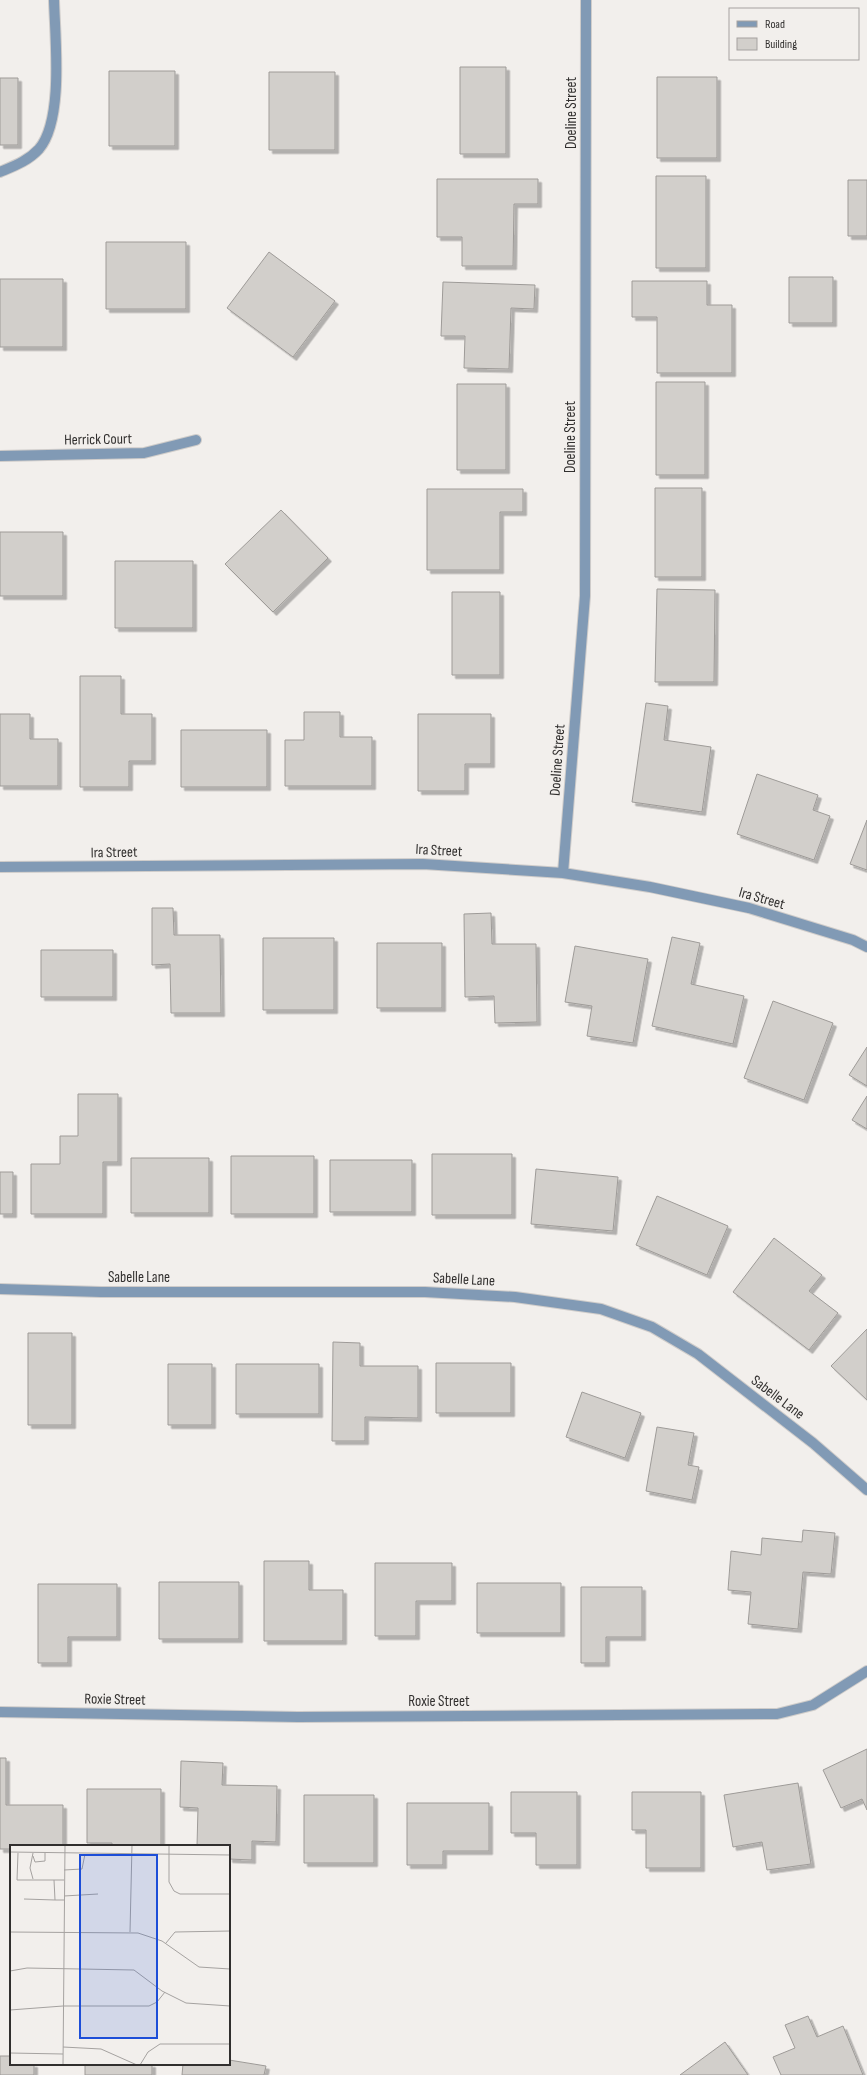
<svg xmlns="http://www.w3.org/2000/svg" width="867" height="2075" font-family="'Sofia Sans Condensed',sans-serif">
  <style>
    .building { fill: #d2cfcb; stroke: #9e9b98; filter: url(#shadow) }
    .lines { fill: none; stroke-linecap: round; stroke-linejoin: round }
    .minor-casing { stroke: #cfccca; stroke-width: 12 }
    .minor { stroke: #819ab5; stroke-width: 10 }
    .labels { text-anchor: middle; stroke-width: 3; stroke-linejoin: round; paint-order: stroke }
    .street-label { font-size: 15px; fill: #312f2e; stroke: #f2efec }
    .inset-road { fill: none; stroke: #a5a2a0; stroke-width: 1 }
    .view { fill: #1d4ed8; fill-opacity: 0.15; stroke: #1d4ed8; stroke-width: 2 }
    .inset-edge { fill: none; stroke: #312f2e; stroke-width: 2 }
  </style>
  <defs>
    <filter id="shadow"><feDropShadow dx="3.5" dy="3.5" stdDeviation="0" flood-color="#0004"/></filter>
  </defs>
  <rect width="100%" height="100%" fill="#f2efec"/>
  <path class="building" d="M460,67H506V154H460Z
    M109,71H175V146H109Z
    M269,72H335V150H269Z
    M657,77H717V158H657Z
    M0,78H18V145H0Z
    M656,176H706V268H656Z
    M437,179H538V204H514L513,266H462V237H437Z
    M848,180H867V236H848Z
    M106,242H186V309H106Z
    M269,252L335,301L293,357L227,308Z
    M789,277H833V323H789Z
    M0,279H63V347H0Z
    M632,281H707V305H732V373H657V317H632Z
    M443,282L535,285L534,309L511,308L509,369L464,368L465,336H441Z
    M656,382H705V475H656Z
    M457,384H506V470H457Z
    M655,488H702V577H655Z
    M427,489H523V512H500V570H427Z
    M281,510L328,558L273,612L225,564Z
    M0,532H63V596H0Z
    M115,561H193V628H115Z
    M657,589L715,590L714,682H655Z
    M452,592H500V675H452Z
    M80,676H121V714H152V761H129V787H80Z
    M646,703L668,706L664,740L711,747L702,812L632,802Z
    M304,712H340V737H372V786H285V740H304Z
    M0,714H30V739H58V786H0Z
    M418,714H491V764H465V791H418Z
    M181,730H267V787H181Z
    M757,774L818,795L813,810L830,816L814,860L737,834Z
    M867,820V870L850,864Z
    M152,908H173L174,935H220L221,1013H171L170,964L152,965Z
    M491,913L492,944H536L537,1022L495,1023L494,996L465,997L464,914Z
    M672,937L700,943L691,984L744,996L733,1044L652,1026Z
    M263,938H334V1010H263Z
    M377,943H442V1008H377Z
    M575,946L648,959L633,1043L587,1036L592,1006L565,1002Z
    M41,950H113V997H41Z
    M773,1001L833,1023L804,1100L744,1078Z
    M867,1047V1086L849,1075Z
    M78,1094H118V1162H103V1214H31V1164H60V1136H78Z
    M867,1096V1129L852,1120Z
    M432,1154H512V1215H432Z
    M231,1156H314V1214H231Z
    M131,1158H209V1213H131Z
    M330,1160H412V1212H330Z
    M536,1169L618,1177L613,1231L531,1224Z
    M0,1172H13V1214H0Z
    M657,1196L728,1226L707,1275L636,1245Z
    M774,1238L822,1275L809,1291L838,1313L809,1350L733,1292Z
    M867,1329V1400L831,1366Z
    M28,1333H72V1425H28Z
    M333,1342L360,1343V1366H418V1418L365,1417V1441H332Z
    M436,1363H511V1413H436Z
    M168,1364H212V1425H168Z
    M236,1364H319V1414H236Z
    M582,1392L641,1413L625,1458L566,1437Z
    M657,1427L694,1433L688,1465L699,1467L692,1500L646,1491Z
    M803,1530L835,1533L831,1574L803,1572L798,1629L748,1624L751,1592L728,1590L731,1551L761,1555L762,1538L802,1542Z
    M264,1561H309V1590H343V1641H264Z
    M375,1563H452V1601H416V1636H375Z
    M159,1582H239V1639H159Z
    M477,1583H561V1633H477Z
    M38,1584H117V1637H68V1663H38Z
    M581,1587H642V1637H606V1663H581Z
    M867,1749V1810L862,1799L841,1808L823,1770Z
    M0,1758H6V1805H63V1846H11V1849H0Z
    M181,1761L223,1763L222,1785L277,1786L276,1842L252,1841V1860L229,1859V1846H197L198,1808L180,1807Z
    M798,1783L811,1864L767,1870L762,1842L733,1847L724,1795Z
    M87,1789H161V1846H112V1843H87Z
    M511,1792H577V1865H536V1833H511Z
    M632,1792H701V1868H646V1830H632Z
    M304,1795H374V1863H304Z
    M407,1803H489V1851H443V1865H407Z
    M808,2016L817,2037L843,2026L863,2075H781L773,2057L795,2048L785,2025Z
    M725,2042L748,2075H680Z
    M0,2056H11V2064H34V2075H0Z
    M229,2060L266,2066L264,2075H182L183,2064H229Z
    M85,2064H152V2075H85Z"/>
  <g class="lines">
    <g class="minor-casing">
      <path id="minor" d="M0,172C14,166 28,161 39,149C64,120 55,38 54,0
        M0,456L144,453L196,440
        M0,867L423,864L563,873L650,887L749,908L853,940L867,947
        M563,873L585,596L586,0
        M0,1289L101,1292H425L515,1297L601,1309L652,1327L698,1354L813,1443L867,1490
        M0,1712L298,1717L777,1714L813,1705L867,1671"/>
    </g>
    <use href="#minor" class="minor"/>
  </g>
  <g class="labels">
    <g class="street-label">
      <text transform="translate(571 113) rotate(-90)" y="5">Doeline Street</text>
      <text transform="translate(570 437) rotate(-90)" y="5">Doeline Street</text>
      <text transform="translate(98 439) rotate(-1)" y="5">Herrick Court</text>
      <text transform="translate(557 760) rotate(-86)" y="5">Doeline Street</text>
      <text transform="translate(439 850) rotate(3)" y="5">Ira Street</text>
      <text transform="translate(114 852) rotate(-1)" y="5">Ira Street</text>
      <text transform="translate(762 898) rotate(16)" y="5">Ira Street</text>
      <text x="139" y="1282">Sabelle Lane</text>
      <text transform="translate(464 1279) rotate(3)" y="5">Sabelle Lane</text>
      <text transform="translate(778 1397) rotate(37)" y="5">Sabelle Lane</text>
      <text transform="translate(115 1699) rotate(1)" y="5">Roxie Street</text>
      <text x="439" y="1706">Roxie Street</text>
    </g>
  </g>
  <g transform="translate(10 1845)">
    <rect width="220" height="220" fill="#f2efec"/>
    <path class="inset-road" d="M159,0V37L164,46L170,49H220M0,7L220,10M8,8L7,35H54M23,11L25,17L35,16V8M54,25L72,24L75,9M23,34L20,23L23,8M44,35L45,55H54M54,51L88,49M14,54L45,55M0,87L128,88L152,96L189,122L220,124M120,87L122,0M156,98L165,87L220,86M0,126L17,123L124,125L152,146L176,158L220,161M0,165L53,161H139L147,157L155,147M53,202L91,204L127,220M0,208L53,209M53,220L55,0M130,220L138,207L150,199H220"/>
    <path class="view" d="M70,10H147V193H70Z"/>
    <rect width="220" height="220" class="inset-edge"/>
  </g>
  <rect x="729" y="8" width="130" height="52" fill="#f2efec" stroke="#a5a2a0"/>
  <rect x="737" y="21" width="20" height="6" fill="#819ab5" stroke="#a5a2a0"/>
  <text x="765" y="28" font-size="12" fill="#312f2e">Road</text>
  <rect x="737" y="38" width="20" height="12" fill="#d2cfcb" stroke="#a5a2a0"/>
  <text x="765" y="48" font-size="12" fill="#312f2e">Building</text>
</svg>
